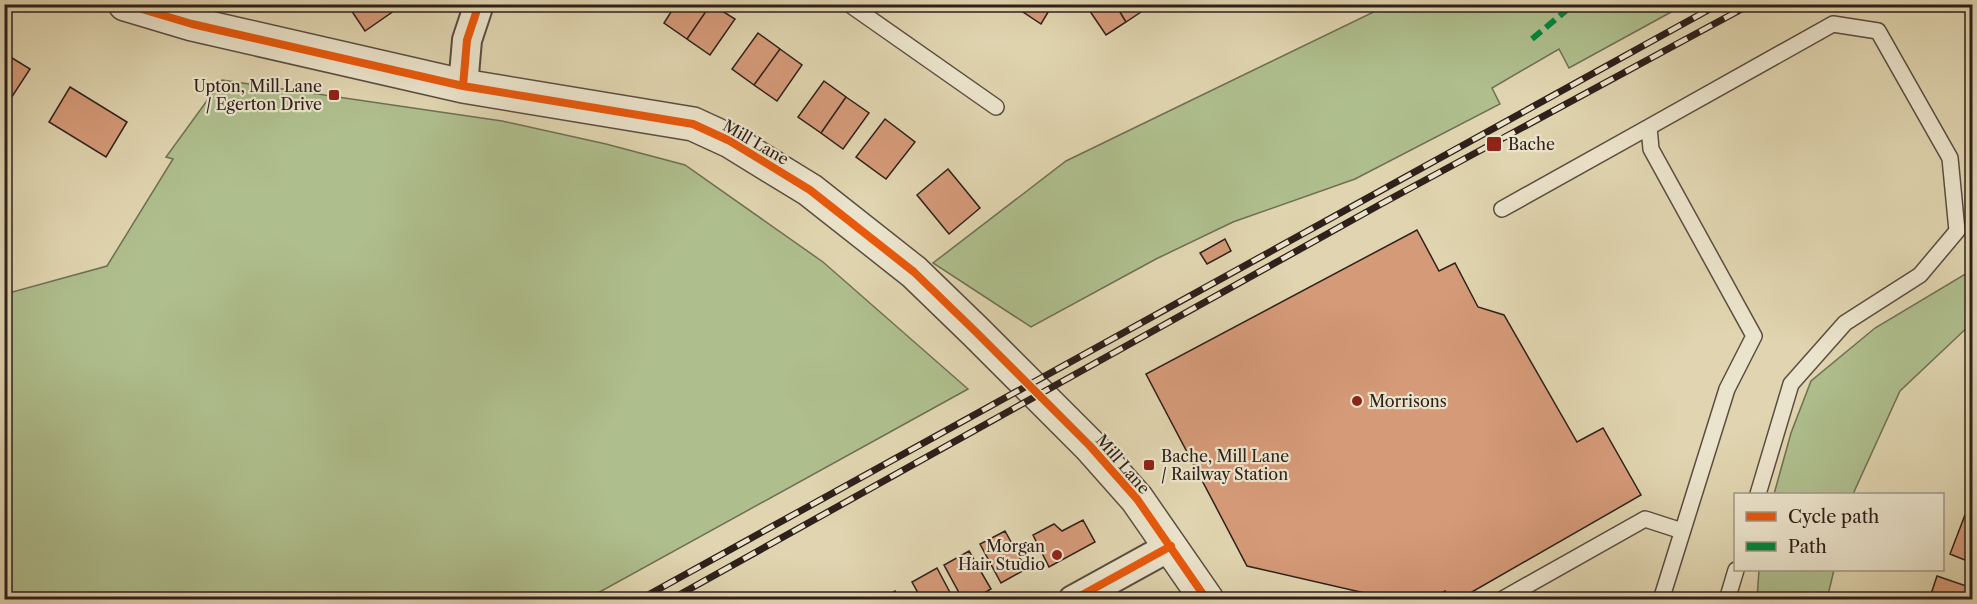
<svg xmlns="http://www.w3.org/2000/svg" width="1977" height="604" font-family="'Libre Caslon Text',serif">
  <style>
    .green { fill: #afbe8d; stroke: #6f6f54; stroke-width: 1.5 }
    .building { fill: #d59a78; stroke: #2f201b; stroke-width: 1.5 }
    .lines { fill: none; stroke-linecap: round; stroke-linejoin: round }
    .service-casing { stroke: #5b4d40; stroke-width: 18 }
    .minor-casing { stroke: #5b4d40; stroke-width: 32 }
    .tertiary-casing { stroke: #5b4d40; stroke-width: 36 }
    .service { stroke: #ebe4cc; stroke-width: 15 }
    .minor { stroke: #ebe4cc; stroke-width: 28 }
    .tertiary { stroke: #ebe4cc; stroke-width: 33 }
    .rail-casing { stroke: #2f201b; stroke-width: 7 }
    .rail { stroke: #ebe4cc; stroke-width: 4.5; stroke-dasharray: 14; stroke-linecap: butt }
    .quiet { stroke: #00873e; stroke-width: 6; stroke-dasharray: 12 6; stroke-linecap: butt }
    .cycleway-casing { stroke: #ebe4cc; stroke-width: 11 }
    .cycleway { stroke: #e8590c; stroke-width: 8 }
    .poi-dot { fill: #8f2418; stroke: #ebe4cc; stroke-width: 2 }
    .labels { text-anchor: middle; stroke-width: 4.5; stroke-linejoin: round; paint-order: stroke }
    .poi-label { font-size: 16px; fill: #2f201b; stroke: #ebe4cc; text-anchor: start }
    .street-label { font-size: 16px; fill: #2f201b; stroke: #ebe4cc }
  </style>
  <rect width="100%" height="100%" fill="#e0d5b0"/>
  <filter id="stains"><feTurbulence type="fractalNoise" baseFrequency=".00333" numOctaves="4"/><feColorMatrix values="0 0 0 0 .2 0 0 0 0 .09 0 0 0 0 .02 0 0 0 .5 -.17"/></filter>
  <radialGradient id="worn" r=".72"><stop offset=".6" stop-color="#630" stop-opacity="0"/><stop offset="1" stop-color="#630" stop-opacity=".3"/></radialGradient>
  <path class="green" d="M1390,4L1684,5L1569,68L1559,49L1492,88L1500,104L1355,179L1233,222L1156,259L1031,327L933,263L1066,161Z
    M222,80L502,121L606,144L685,165L823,262L968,389L587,599H5V294L107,266L173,159L166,157Z
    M1972,270V323L1900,391L1853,494H1774L1791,433L1811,381L1875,328Z
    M1759,570H1834L1827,599H1757Z"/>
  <path class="building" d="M347,4H400L401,6L365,31Z
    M676,4H711L687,39L664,23Z
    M711,4L735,19L710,55L687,39Z
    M1024,4H1053L1041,24L1020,10Z
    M1085,4H1115L1126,22L1106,35Z
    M1115,4H1145L1147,8L1126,22Z
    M758,33L780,49L754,85L732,69Z
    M780,49L802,65L777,101L754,85Z
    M4,53L30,69L4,109Z
    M824,81L846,97L821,133L798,117Z
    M70,87L127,122L106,157L49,122Z
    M846,97L869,113L843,149L821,133Z
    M885,119L915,142L886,179L856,157Z
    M948,169L980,208L949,234L917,195Z
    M1417,230L1439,271L1455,263L1478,307L1504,315L1577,442L1603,428L1641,495L1458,600H1450L1445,591L1430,600H1395L1247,566L1146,374Z
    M1225,239L1231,251L1207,264L1200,253Z
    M1965,515L1972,517V563L1950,554Z
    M1083,520L1095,542L1049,567L1033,535L1054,524L1062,531Z
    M1005,531L1026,569L1001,583L980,544Z
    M969,551L991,589L972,600H963L944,565Z
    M937,568L954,600H922L912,582Z
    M1937,576L1972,588L1969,600H1929Z
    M895,591L900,600H880Z"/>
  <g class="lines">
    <g class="service-casing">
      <path id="service" d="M849,4L996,107
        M1502,209L1649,127
        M1501,600L1645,519L1682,531
        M1661,600L1727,389L1754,336L1651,149L1649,127L1833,24L1878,31L1950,158L1957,231L1920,275L1845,323L1791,384L1758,494
        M1727,600L1736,570"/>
    </g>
    <g class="minor-casing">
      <path id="minor" d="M463,86L467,40L479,4
        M1073,600L1171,546"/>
    </g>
    <g class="tertiary-casing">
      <path id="tertiary" d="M125,4L192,24L463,86L693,124L730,141L810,190L914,272L976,332L1090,446L1137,499L1207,600"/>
    </g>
    <use href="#service" class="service"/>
    <use href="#minor" class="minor"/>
    <use href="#tertiary" class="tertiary"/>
    <g class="rail-casing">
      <path id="rail" d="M639,600L1719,4
        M670,600L1381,204L1751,4"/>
    </g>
    <use href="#rail" class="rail"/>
    <path class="quiet" d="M1532,39L1574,4"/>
    <g class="cycleway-casing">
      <path id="cycleway" d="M125,4L192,24L463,86L693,124L730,141L810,190L914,272L976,332L1090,446L1137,499L1207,600
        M463,86L467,40L479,4
        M1073,600L1171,546"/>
    </g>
    <use href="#cycleway" class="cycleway"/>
  </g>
  <g class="poi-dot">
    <rect x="328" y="89" width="12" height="12" rx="3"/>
    <rect x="1486" y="136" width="16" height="16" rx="3"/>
    <circle cx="1357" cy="401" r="6"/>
    <rect x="1143" y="459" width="12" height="12" rx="3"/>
    <circle cx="1057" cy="555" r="6"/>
  </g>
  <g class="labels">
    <g class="poi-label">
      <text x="322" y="92" text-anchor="end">Upton, Mill Lane<tspan x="322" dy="18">/ Egerton Drive</tspan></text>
      <text x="1508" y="150">Bache</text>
      <text x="1369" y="407">Morrisons</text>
      <text x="1161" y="462">Bache, Mill Lane<tspan x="1161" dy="18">/ Railway Station</tspan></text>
      <text x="1045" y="552" text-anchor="end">Morgan<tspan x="1045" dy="18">Hair Studio</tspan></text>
    </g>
    <g class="street-label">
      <text transform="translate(756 142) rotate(30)" y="6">Mill Lane</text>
      <text transform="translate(1123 464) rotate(49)" y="6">Mill Lane</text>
    </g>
  </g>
  <rect width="1977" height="604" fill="none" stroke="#e0d5b0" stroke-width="24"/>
  <rect x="6" y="6" width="1965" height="592" fill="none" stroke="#2f201b" stroke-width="3"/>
  <rect x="12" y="12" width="1953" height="580" fill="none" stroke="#2f201b" stroke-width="1.5"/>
  <rect x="1734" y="493" width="210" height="78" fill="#ebe4cc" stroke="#a09685" stroke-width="1.5"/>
  <rect x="1746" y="512" width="30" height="9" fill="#e8590c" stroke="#a09685" stroke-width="1.5"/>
  <text x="1788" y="523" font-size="18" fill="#2f201b">Cycle path</text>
  <rect x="1746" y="542" width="30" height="9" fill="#00873e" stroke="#a09685" stroke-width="1.5"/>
  <text x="1788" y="553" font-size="18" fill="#2f201b">Path</text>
  <rect width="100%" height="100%" filter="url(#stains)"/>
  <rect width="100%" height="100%" fill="url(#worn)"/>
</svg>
